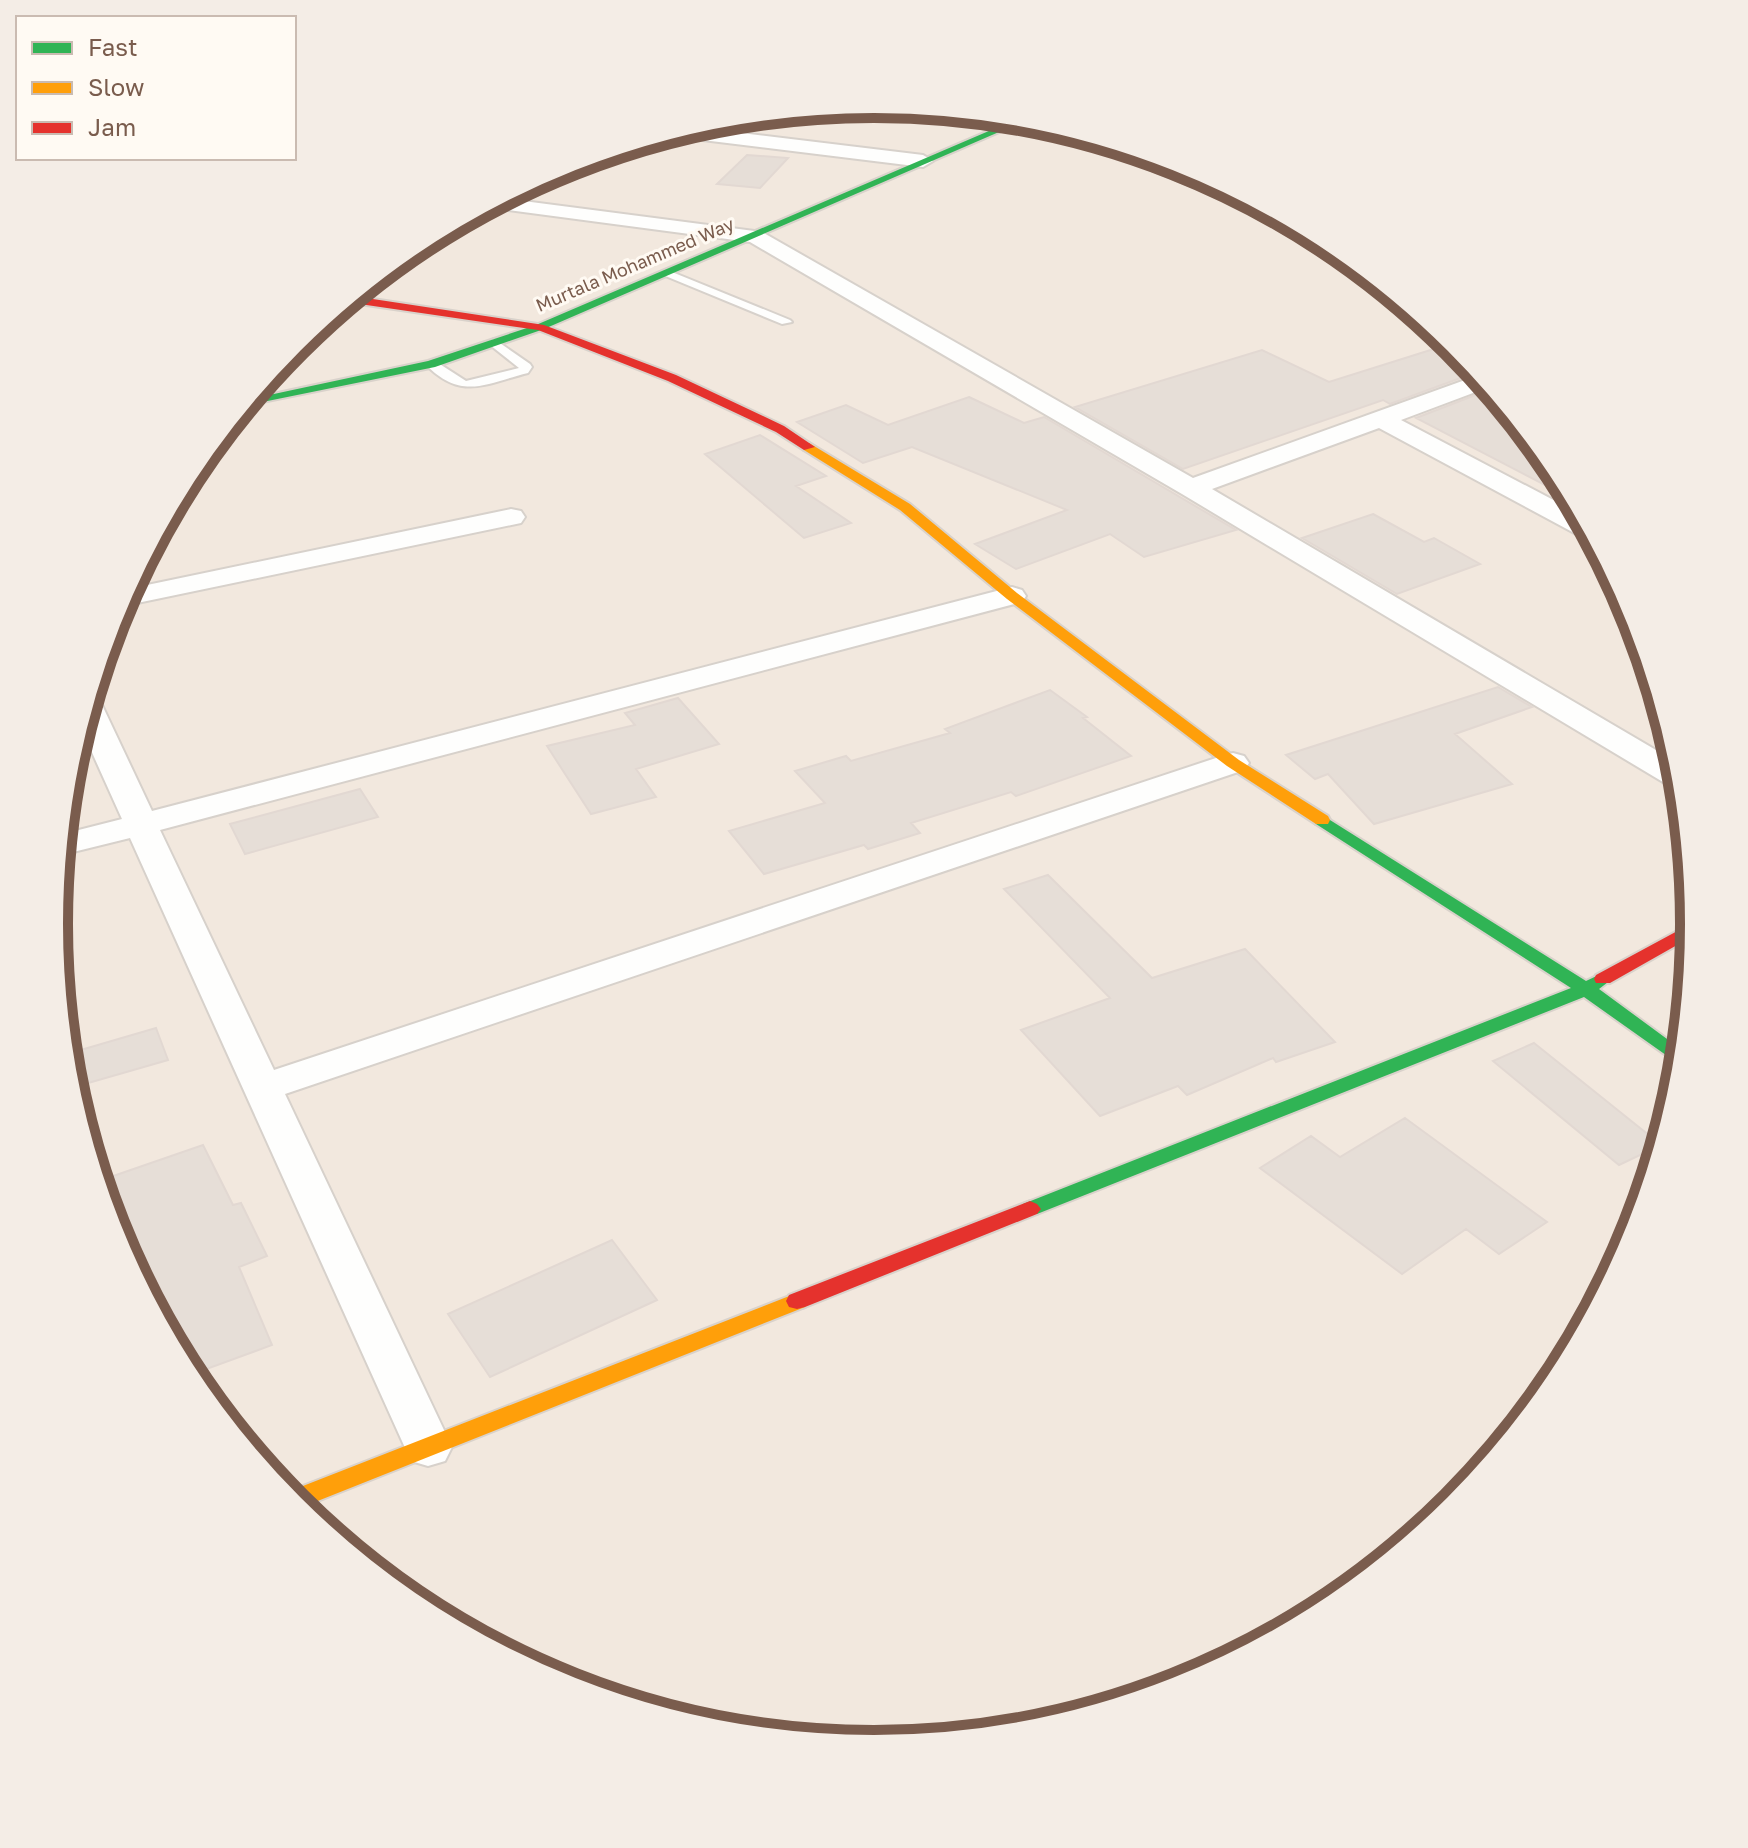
<svg xmlns="http://www.w3.org/2000/svg" width="1748" height="1848" font-family="'Golos Text',sans-serif">
  <style>
    .residential { fill: #f2e8de }
    .building { fill: #e6ded7; stroke: #e2d8d2; stroke-width: 2 }
    .lines { fill: none; stroke-linecap: round; stroke-linejoin: round }
    .lane-casing { stroke: #d7d1cb; stroke-width: 4 }
    .street-casing { stroke: #d7d1cb; stroke-width: 4 }
    .fast-casing { stroke: #d9d2cb; stroke-width: 4 }
    .slow-casing { stroke: #d9d2cb; stroke-width: 4 }
    .jam-casing { stroke: #d9d2cb; stroke-width: 4 }
    .lane { fill: #fefefd; fill-rule: evenodd }
    .street { fill: #fefefd; fill-rule: evenodd }
    .fast { fill: #30b455; fill-rule: evenodd }
    .slow { fill: #ff9f0a; fill-rule: evenodd }
    .jam { fill: #e5322d; fill-rule: evenodd }
    .labels { text-anchor: middle; stroke-width: 6; stroke-linejoin: round; paint-order: stroke }
    .far-street-label { font-size: 18px; fill: #7a5c4d; stroke: #fffaf3 }
    .rim { fill: none; stroke: #7a5c4d; stroke-width: 10 }
  </style>
  <rect width="100%" height="100%" fill="#f9f5f0"/>
  <path class="residential" d="M57 924a817 817 0 1 1 1634 0a817 817 0 1 1-1634 0Z"/>
  <path class="building" d="M747,155L788,158L760,188L717,184Z
    M1453,343L1477,372L1390,404L1383,400L1183,469L1075,407L1262,350L1329,382Z
    M1491,389L1556,469L1572,499L1416,418Z
    M969,397L1024,423L1044,417L1236,530L1144,557L1110,534L1016,569L975,544L1067,510L912,447L863,463L797,422L846,405L888,425Z
    M760,435L826,476L796,486L851,523L804,538L705,454Z
    M1373,514L1424,542L1434,538L1480,564L1397,594L1302,538Z
    M1498,687L1532,707L1455,734L1512,784L1374,824L1328,774L1315,779L1286,755Z
    M1050,690L1087,717L1083,718L1131,756L1016,796L1011,792L911,823L920,833L868,849L864,845L764,874L729,831L825,803L795,771L846,756L851,761L950,733L945,729Z
    M678,698L719,744L636,769L656,797L591,814L547,746L635,725L625,713Z
    M360,789L378,817L245,854L230,824Z
    M1048,875L1152,978L1245,949L1335,1042L1276,1062L1273,1058L1187,1095L1178,1086L1100,1116L1021,1030L1110,998L1004,889Z
    M156,1028L168,1060L71,1088L67,1054Z
    M1534,1043L1660,1144L1659,1146L1619,1165L1493,1061Z
    M1405,1118L1547,1222L1499,1254L1466,1229L1402,1274L1260,1168L1311,1136L1340,1157Z
    M203,1145L233,1205L241,1203L267,1256L239,1267L272,1345L190,1375L116,1237L99,1181Z
    M612,1240L657,1300L490,1377L448,1314Z"/>
  <g class="lines">
    <g class="lane-casing">
      <path id="lane" d="M667,270L790,320L792,322L782,324L663,275L662,273Z
        M494,339L530,364L532,367L528,373C484,384 462,401 425,364L435,361L466,381L519,368L490,345V341Z"/>
    </g>
    <g class="street-casing">
      <path id="street" d="M691,127L923,155L933,161L923,167L678,137L670,133Z
        M1063,129C1140,152 1212,179 1282,217H1268L1064,135Z
        M501,198L762,232L1193,478L1479,375L1489,387L1401,420L1580,514L1592,536L1578,535L1379,428L1212,489L1678,763L1681,788L1668,785L1182,494L750,242L485,207Z
        M511,509L521,511L525,517L521,523L118,607L128,589Z
        M1012,587L1022,590L1026,596L1022,602L160,830L274,1070L1222,756L1233,753L1244,756L1249,763L1244,770L285,1094L452,1447L445,1461L428,1466L411,1461L130,838L61,855L63,834L122,819L81,728L90,698L98,700L103,707L152,811Z"/>
    </g>
    <g class="fast-casing">
      <path id="fast" d="M1019,118L1029,119L544,329L435,367L243,406L250,399L428,361L536,325Z
        M1322,815L1586,981L1603,973L1610,975L1612,979L1599,989L1682,1050L1680,1065L1584,997L1037,1214H1023L1019,1209L1023,1204L1571,988L1316,824L1314,820L1316,816Z"/>
    </g>
    <g class="slow-casing">
      <path id="slow" d="M809,443L910,504L1017,593L1239,760L1328,816L1330,820L1328,824H1316L1227,766L1007,599L900,510L804,450V444Z
        M797,1293L805,1295L808,1301L805,1307L300,1508L285,1493Z"/>
    </g>
    <g class="jam-casing">
      <path id="jam" d="M353,296L544,325L676,375L784,426L815,447L804,450L776,432L668,381L538,330L346,302Z
        M1694,922L1693,936L1610,983H1596L1594,979L1596,975Z
        M1030,1201L1037,1204L1041,1209L1037,1214L805,1307L797,1309L789,1307L786,1301L789,1295Z"/>
    </g>
    <use href="#lane" class="lane"/>
    <use href="#street" class="street"/>
    <use href="#fast" class="fast"/>
    <use href="#slow" class="slow"/>
    <use href="#jam" class="jam"/>
  </g>
  <g class="labels">
    <g class="far-street-label">
      <text transform="translate(635 265) rotate(-23)" y="6">Murtala Mohammed Way</text>
    </g>
  </g>
  <path d="M0 0H1748V1848H0ZM68 924a806 806 0 1 1 1612 0a806 806 0 1 1-1612 0Z" fill="#f4ede6" fill-rule="evenodd"/>
  <path class="rim" d="M68 924a806 806 0 1 1 1612 0a806 806 0 1 1-1612 0Z"/>
  <rect x="16" y="16" width="280" height="144" fill="#fffaf3" stroke="#cabbb1" stroke-width="2"/>
  <rect x="32" y="42" width="40" height="12" fill="#30b455" stroke="#cabbb1" stroke-width="2"/>
  <text x="88" y="56" font-size="24" fill="#7a5c4d">Fast</text>
  <rect x="32" y="82" width="40" height="12" fill="#ff9f0a" stroke="#cabbb1" stroke-width="2"/>
  <text x="88" y="96" font-size="24" fill="#7a5c4d">Slow</text>
  <rect x="32" y="122" width="40" height="12" fill="#e5322d" stroke="#cabbb1" stroke-width="2"/>
  <text x="88" y="136" font-size="24" fill="#7a5c4d">Jam</text>
</svg>
